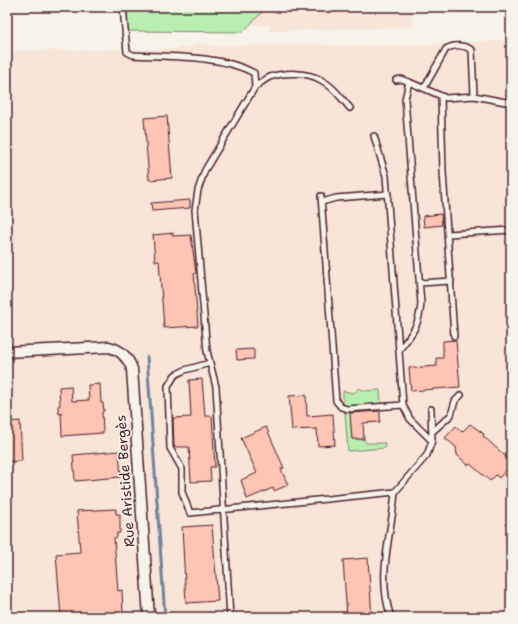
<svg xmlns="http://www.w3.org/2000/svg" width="518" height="624" font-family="'Shantell Sans',sans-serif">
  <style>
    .built { fill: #f9e5d8 }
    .green { fill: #b8efb1; stroke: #81876e }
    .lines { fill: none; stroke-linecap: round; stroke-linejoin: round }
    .stream { stroke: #6e849c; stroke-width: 3 }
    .building { fill: #fec4b4; stroke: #4a1f2b }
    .lane-casing { stroke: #4a1f2b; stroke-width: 8 }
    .street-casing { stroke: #4a1f2b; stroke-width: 13 }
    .lane { stroke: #f7f3e8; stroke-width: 5 }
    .street { stroke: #f7f3e8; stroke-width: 10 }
    .labels { text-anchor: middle; stroke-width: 3.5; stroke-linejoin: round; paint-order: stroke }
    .street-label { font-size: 14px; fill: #4a1f2b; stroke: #f7f3e8 }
  </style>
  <rect width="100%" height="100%" fill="#f7f3e8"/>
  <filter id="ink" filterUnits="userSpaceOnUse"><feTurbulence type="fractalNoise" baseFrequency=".025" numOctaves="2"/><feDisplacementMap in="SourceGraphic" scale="8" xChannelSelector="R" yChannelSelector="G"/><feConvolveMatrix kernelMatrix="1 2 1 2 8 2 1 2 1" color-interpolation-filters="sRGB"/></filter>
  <g filter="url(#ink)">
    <path class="built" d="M263,7H412L413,27L269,31V25H253V20L263,11Z
      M511,40V617H7V51L177,49V46L190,48L198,43L210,46L308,44L350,46L414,45Z"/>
    <path class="green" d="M127,7H263V11L243,32L128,31Z
      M359,388L365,391L380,390L381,404L346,406L343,403V391L354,393Z
      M350,411L352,439H364L366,443H385V448L348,451L345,413Z"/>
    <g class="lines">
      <path class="stream" d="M147,357L165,617"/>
    </g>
    <path class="building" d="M167,116L172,178L149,180L144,118Z
      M190,200V208L152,211L151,203Z
      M441,214L442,225L424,227L423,216Z
      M173,233V236L191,235L196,273L194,274L198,326L164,328L159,261H155L153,235Z
      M456,340L460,387L411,391L409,368L437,366L436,358H443V341Z
      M254,349V359L237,360L236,350Z
      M202,379L205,416H212L215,467H210L211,481L191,482L189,447H174L173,418L191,417L189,380Z
      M100,384L101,403H103L104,411L102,412L103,433L62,436L61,413L59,414L58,406L60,405L59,387L71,386L72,401L89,400L88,385Z
      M306,395L307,416L333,414L335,445L318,446L317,429L292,430L289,396Z
      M380,411V422L363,423L364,439H352L350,413Z
      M20,421L22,461L7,462V422Z
      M470,424L484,434L483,436L511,461V465L499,478L496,475L490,481L470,464L468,465L457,455L456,447L445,438L456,426L462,432Z
      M266,427L284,468L281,469L288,485L274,491L273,488L247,499L241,480L257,473L241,438Z
      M119,451L121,477L75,481L73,455Z
      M116,509V514H120V533H117V537L114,538L118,591L122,590L123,615L61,617L56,554L80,552L77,511Z
      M212,525L218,601L186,603L182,527Z
      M368,558L372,617H347L343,560Z"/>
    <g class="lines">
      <g class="lane-casing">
        <path id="lane" d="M123,7L127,52L133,55C170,57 221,55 254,73L255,87L205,170L198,190L195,210L207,351L216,387L230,617
          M396,80L401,79L409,82L446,98L474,96L511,103
          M255,87C259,84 265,79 270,77C285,72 307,72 321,80C333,86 341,98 350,108
          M424,88L446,49C454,44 464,45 472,50L474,96
          M441,96L443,172L454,336
          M374,136L386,176L403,405L410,419L432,441
          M321,196L336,401L341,407L347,409L403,405
          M322,202L336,198L388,194
          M448,234L511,230
          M420,283L451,281
          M399,350C412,334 419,326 421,304L405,99L409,82
          M210,363L185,370L175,375L168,386L170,448L182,469V492L190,513L395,492L427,455L432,441L431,409
          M432,432L451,415L455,401L461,395
          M391,617C376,576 392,533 395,492"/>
      </g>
      <g class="street-casing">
        <path id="street" d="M7,352L109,347C121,350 128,357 132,369L149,617"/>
      </g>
      <use href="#lane" class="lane"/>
      <use href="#street" class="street"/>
    </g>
  </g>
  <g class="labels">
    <g class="street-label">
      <text transform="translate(125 481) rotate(-94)" y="5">Rue Aristide Bergès</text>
    </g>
  </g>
  <rect width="518" height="624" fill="none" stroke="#f7f3e8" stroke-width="24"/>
  <rect x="12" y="12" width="494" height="600" fill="none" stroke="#4a1f2b" stroke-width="1.5" filter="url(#ink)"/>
</svg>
